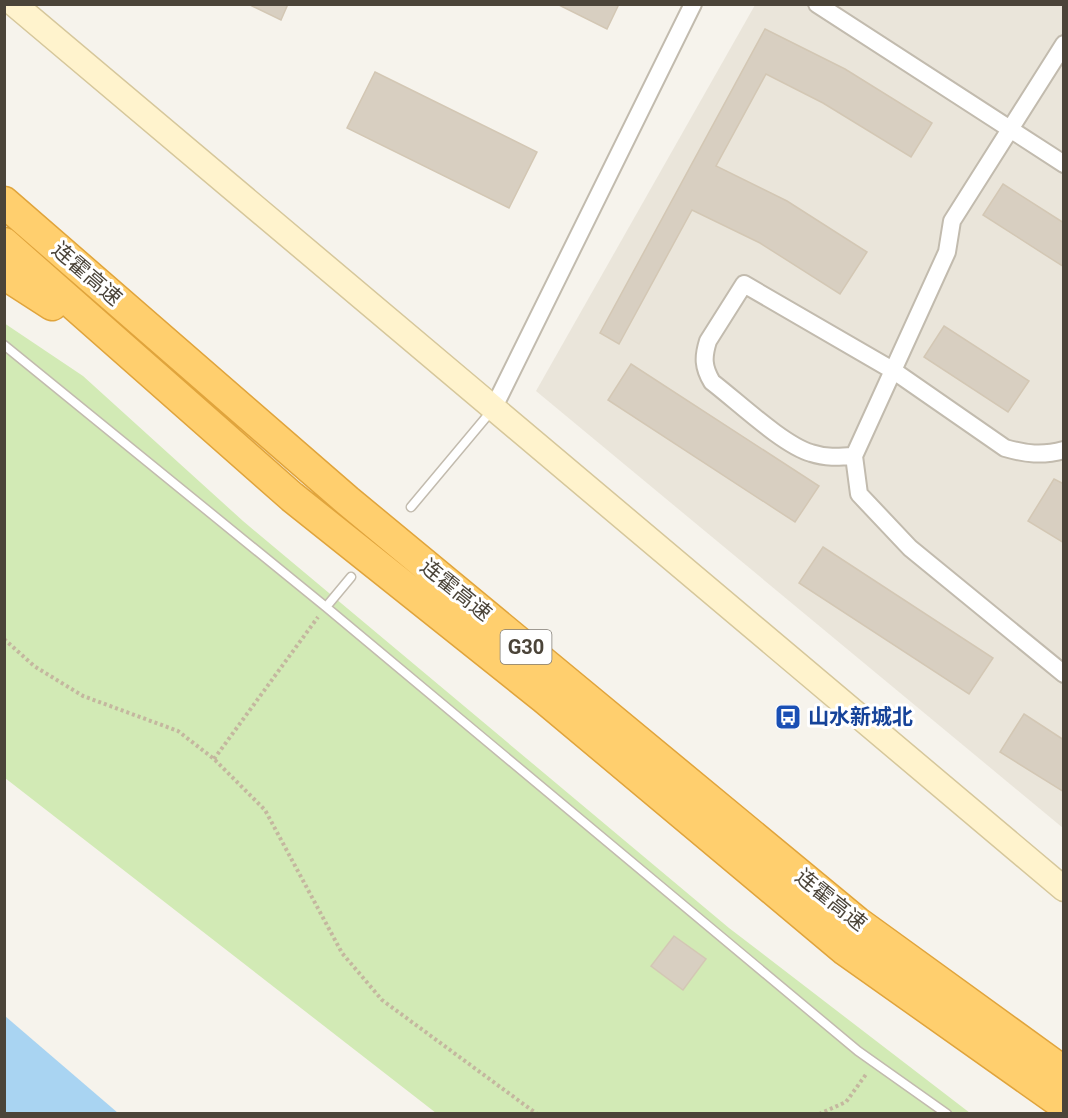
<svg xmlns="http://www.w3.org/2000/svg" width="1068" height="1118" font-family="Roboto,'Noto Sans SC',sans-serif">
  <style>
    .residential { fill: #eae5da }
    .green { fill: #d2eab5 }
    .water { fill: #a9d4f2 }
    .building { fill: #d8cfc1; stroke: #d3c7b4; stroke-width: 1.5 }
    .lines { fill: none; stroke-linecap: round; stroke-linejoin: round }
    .lane-casing { stroke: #c2bbae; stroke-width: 11 }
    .street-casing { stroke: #c2bbae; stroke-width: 20 }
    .secondary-casing { stroke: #d6c79b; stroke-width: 27 }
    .highway-casing { stroke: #e0a43c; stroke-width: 33 }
    .path { stroke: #c4b79f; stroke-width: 4; stroke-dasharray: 3 3; stroke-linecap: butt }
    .lane { stroke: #fff; stroke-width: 8 }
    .street { stroke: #fff; stroke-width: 16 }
    .secondary { stroke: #fff3cd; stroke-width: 24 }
    .highway { stroke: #ffcf6e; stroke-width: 30 }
    .labels { text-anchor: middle; stroke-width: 6; stroke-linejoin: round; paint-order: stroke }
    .shield { fill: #fff; stroke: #817c74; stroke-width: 1.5 }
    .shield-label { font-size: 20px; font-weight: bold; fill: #4b4439 }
    .street-label { font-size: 21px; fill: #4b4439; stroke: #fff }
    .transit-label { font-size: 21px; font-weight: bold; fill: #164399; stroke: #fff; text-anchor: start }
  </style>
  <rect width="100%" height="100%" fill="#f6f3ec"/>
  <path class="residential" d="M755,5H1063V828L536,391Z"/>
  <path class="green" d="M4,323L83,376L243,521L729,928L970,1113H436L5,778Z"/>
  <path class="water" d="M5,1016L118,1113H5Z"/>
  <path class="building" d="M248,4H288L281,20Z
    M557,4H619L607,29Z
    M765,29L845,69L932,123L911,157L823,103L766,74L716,166L787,201L867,252L840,294L760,243L692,210L619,344L600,333Z
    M375,72L537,152L509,208L347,128Z
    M1003,184L1064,223V267L983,215Z
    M944,326L1029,381L1008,412L924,357Z
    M631,364L819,486L795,522L608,400Z
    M1054,479L1064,484V543L1028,521Z
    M823,547L993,658L969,694L799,583Z
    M1024,714L1064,740V792L1000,752Z
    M674,936L706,959L683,990L651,966Z"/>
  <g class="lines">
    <g class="lane-casing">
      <path id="lane" d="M4,345L326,607L858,1051L947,1114
        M411,507L493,409
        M326,607L351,577"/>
    </g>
    <g class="street-casing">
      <path id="street" d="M817,4L1064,164
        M1064,44L952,221L947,252L854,456L859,494L910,548L1064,674
        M493,409L693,4
        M854,456C839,457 826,458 811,453C783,445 737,401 712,382C703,367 703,357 708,341L744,284L894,371L1005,448C1026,454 1042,456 1064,450"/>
    </g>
    <g class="secondary-casing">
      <path id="secondary" d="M14,4L1064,889"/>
    </g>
    <g class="highway-casing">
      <path id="highway" d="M4,202L348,501L857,922L1064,1072
        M4,243L292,497L544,698L845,950L1064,1105
        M4,274L52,305"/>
    </g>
    <path class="path" d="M4,639L34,666L83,696L178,731L214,759L265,810L342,953L382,1000L537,1114
      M214,759L318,617
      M819,1114L846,1102L867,1073"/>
    <use href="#lane" class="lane"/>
    <use href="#street" class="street"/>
    <use href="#secondary" class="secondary"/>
    <use href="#highway" class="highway"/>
  </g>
  <defs>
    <g id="bus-square" transform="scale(1.35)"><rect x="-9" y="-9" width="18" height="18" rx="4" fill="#1a4fb4" stroke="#fff"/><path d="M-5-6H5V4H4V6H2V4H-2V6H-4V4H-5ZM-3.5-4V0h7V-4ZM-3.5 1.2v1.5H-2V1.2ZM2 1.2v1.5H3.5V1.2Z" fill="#fff"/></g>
  </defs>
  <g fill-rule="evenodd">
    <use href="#bus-square" x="788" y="717"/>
  </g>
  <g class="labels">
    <rect class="shield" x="500.5" y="630" width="51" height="34" rx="4.5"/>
    <g class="shield-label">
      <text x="526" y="654">G30</text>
    </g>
    <g class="street-label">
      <text transform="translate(87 274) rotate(41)" y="7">连霍高速</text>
      <text transform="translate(456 590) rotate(39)" y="7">连霍高速</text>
      <text transform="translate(831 900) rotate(39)" y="7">连霍高速</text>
    </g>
    <g class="transit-label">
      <text x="808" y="724">山水新城北</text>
    </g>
  </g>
  <rect width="1068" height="1118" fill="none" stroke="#4b4439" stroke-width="12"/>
</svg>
